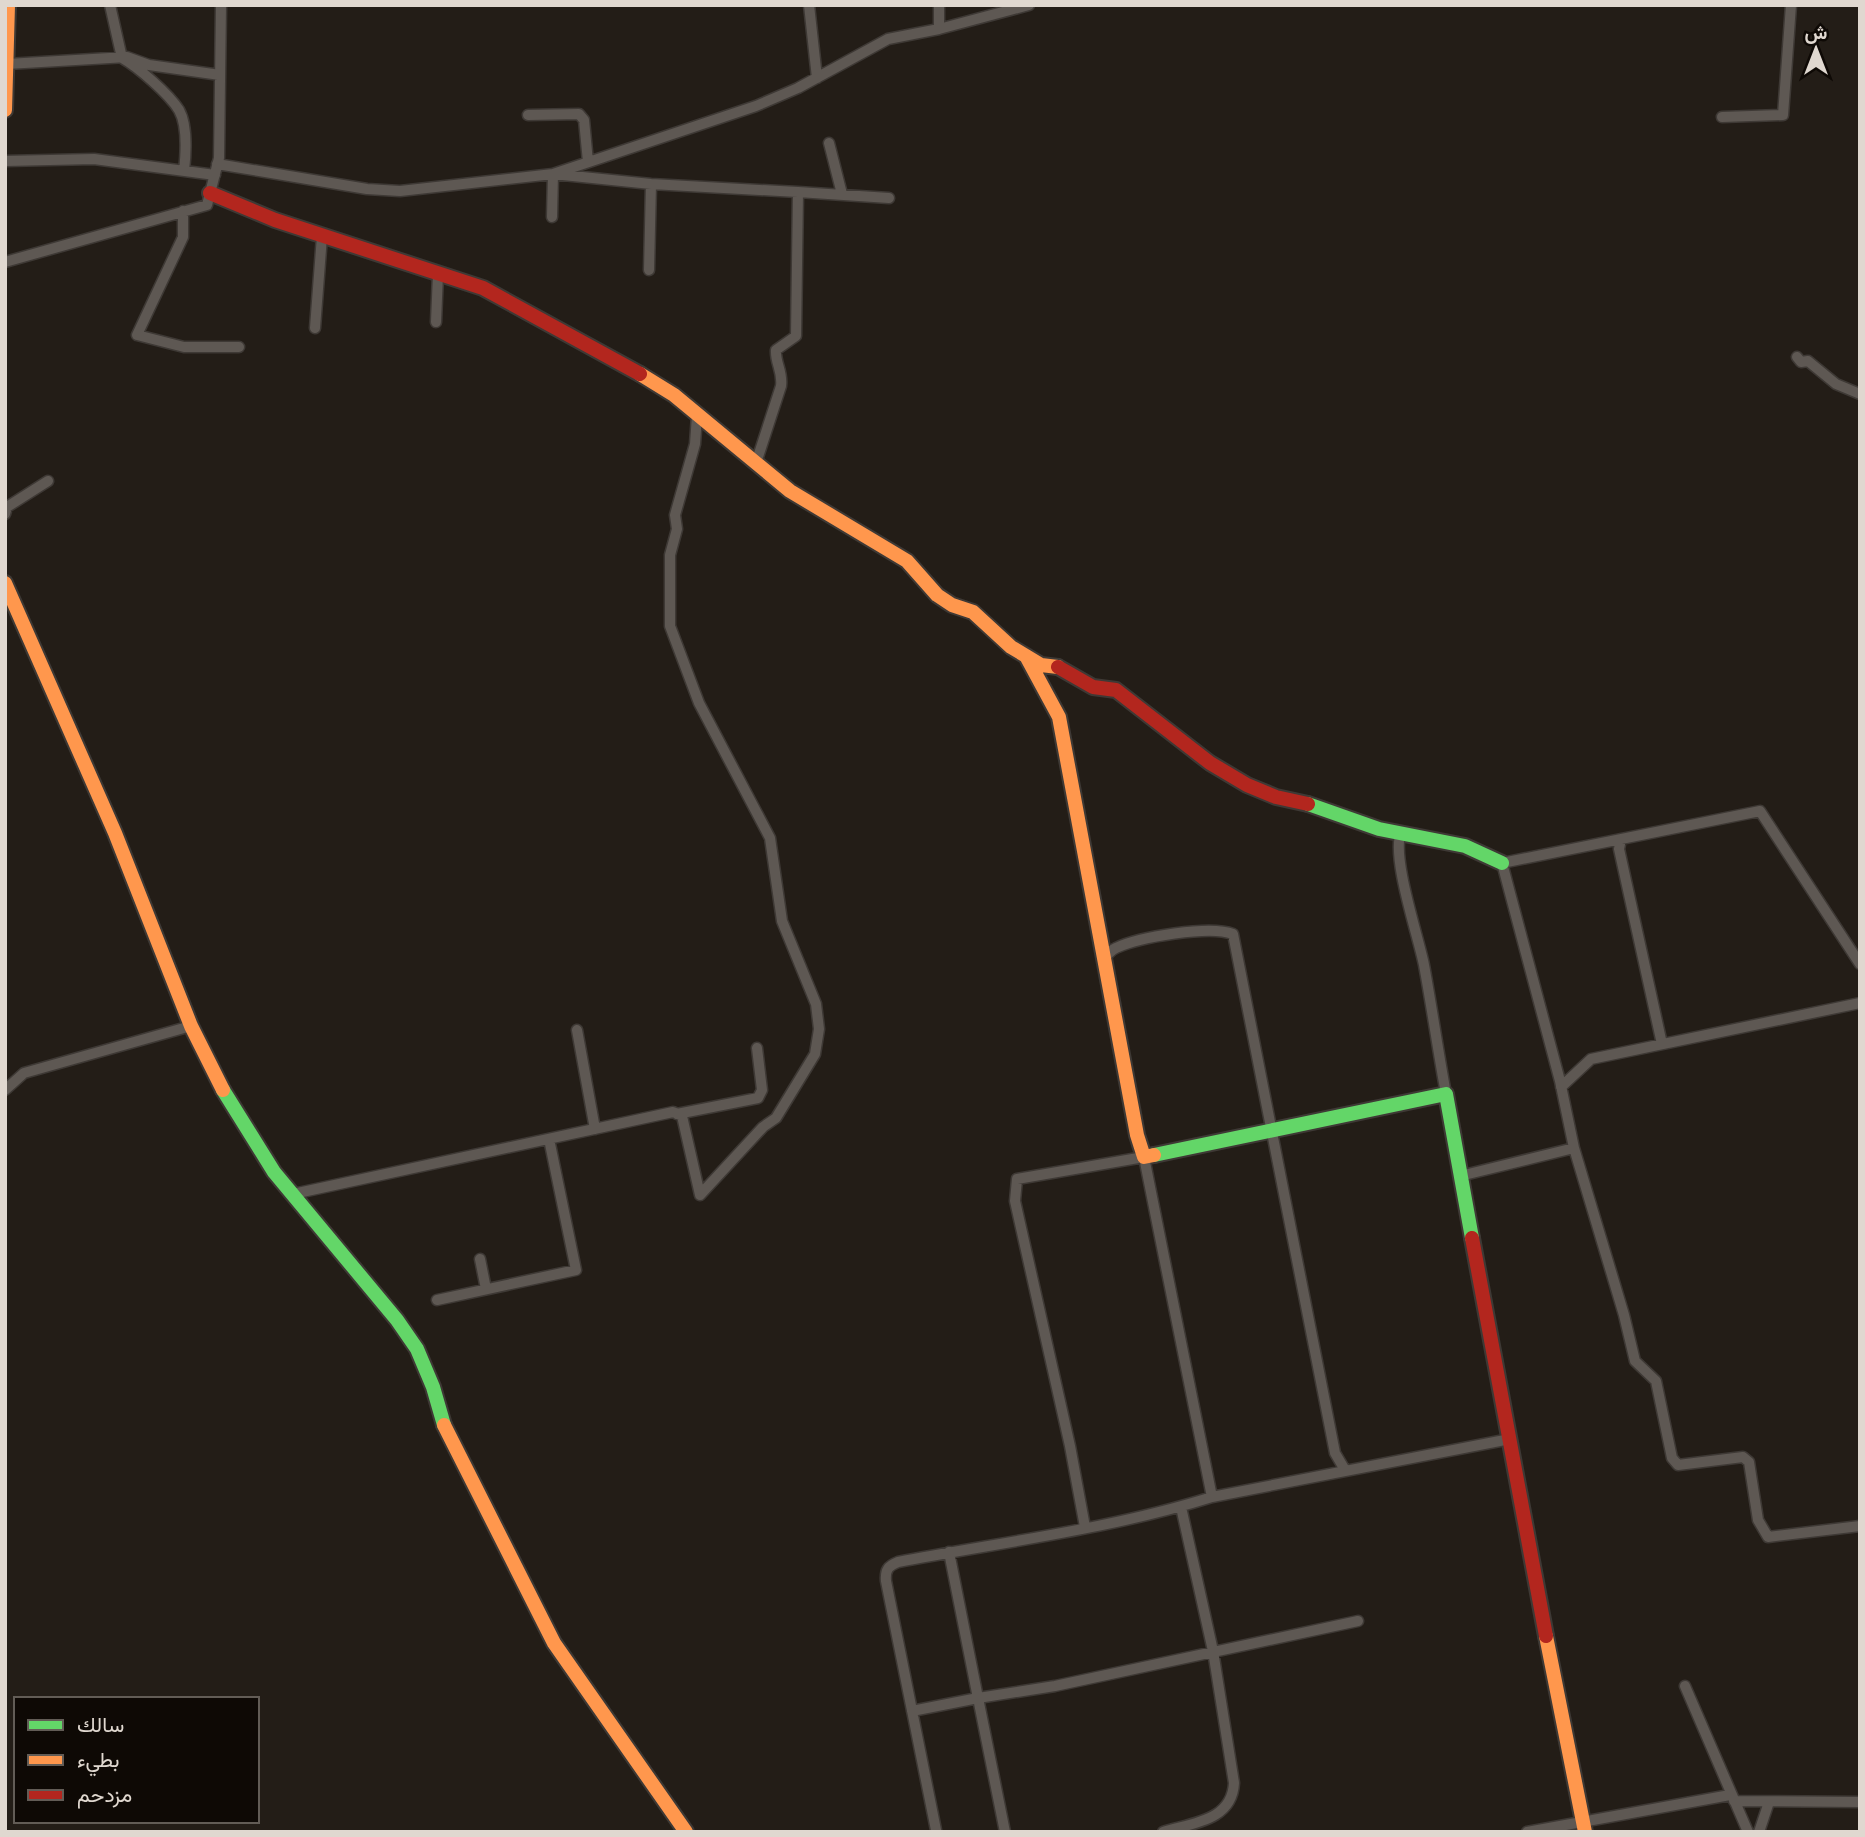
<svg xmlns="http://www.w3.org/2000/svg" width="1865" height="1837" font-family="'Fira Sans Condensed',Vazirmatn,sans-serif">
  <style>
    .lines { fill: none; stroke-linecap: round; stroke-linejoin: round }
    .street-casing { stroke: #3e3935; stroke-width: 13 }
    .fast-casing { stroke: #3e3935; stroke-width: 18 }
    .slow-casing { stroke: #3e3935; stroke-width: 18 }
    .jam-casing { stroke: #3e3935; stroke-width: 18 }
    .street { stroke: #5e5853; stroke-width: 10 }
    .fast { stroke: #63d668; stroke-width: 14 }
    .slow { stroke: #ff974d; stroke-width: 14 }
    .jam { stroke: #b3261e; stroke-width: 14 }
  </style>
  <rect width="100%" height="100%" fill="#231d17"/>
  <g class="lines">
    <g class="street-casing">
      <path id="street" d="M110,5L122,58C138,67 169,94 179,110C188,126 186,153 184,171
        M809,5L817,78
        M939,29L1029,5
        M7,64L127,57L149,65L220,75
        M528,115L579,114L584,120L588,162
        M1722,117L1783,115L1791,5
        M829,143L842,194
        M5,161L94,159L215,175
        M217,164L367,189L400,191L553,174L756,106L798,88L888,39L939,29V5
        M798,192L889,198
        M183,211V237L137,335L184,347H239
        M552,217L553,174L651,184L798,192L796,336L776,350C775,363 783,371 781,386L756,463
        M5,262L207,205L219,158L221,5
        M649,270L651,184
        M436,322L438,274
        M315,328L322,236
        M1797,357L1801,362L1808,361L1836,384L1860,394
        M697,415L695,444L675,515L677,529L670,555V626L699,703L770,838L782,921L816,1004L819,1029L815,1054L776,1118L763,1127L700,1195
        M5,514L7,507L48,481
        M1401,832C1391,857 1418,935 1424,965C1432,1008 1438,1051 1446,1094
        M1621,839L1619,849L1662,1044
        M1104,959C1107,955 1111,950 1116,948C1139,937 1210,925 1233,934L1335,1453L1345,1470
        M577,1030L595,1129
        M1561,1087L1591,1059L1860,1003
        M5,1090L24,1073L191,1026
        M677,1114L758,1098L762,1090L757,1048
        M1574,1148L1560,1081L1502,863L1760,811L1860,964
        M1460,1176L1574,1148L1624,1315L1635,1361L1656,1381L1672,1458L1678,1465L1743,1457L1749,1462L1758,1520L1768,1537L1860,1526
        M293,1194L673,1112L682,1116L700,1195
        M480,1259L486,1289
        M437,1300L576,1270L549,1139
        M1212,1497L1510,1439
        M949,1552L978,1698L1055,1686L1358,1621
        M1685,1686L1748,1832
        M912,1711L978,1698L1005,1832
        M1734,1801L1860,1802
        M936,1830L886,1581C885,1570 888,1566 898,1562C1003,1542 1111,1529 1212,1497L1144,1157L1017,1179L1015,1201L1070,1446L1085,1527
        M1163,1832C1192,1823 1232,1821 1234,1783L1213,1651L1181,1507
        M1527,1832L1730,1795
        M1759,1832L1769,1802"/>
    </g>
    <g class="fast-casing">
      <path id="fast" d="M1308,804L1379,829L1465,846L1502,863
        M223,1090L274,1172L397,1320L417,1349L433,1387L444,1425
        M1154,1155L1446,1094L1472,1238"/>
    </g>
    <g class="slow-casing">
      <path id="slow" d="M5,110L8,5
        M640,374L674,395L790,491L907,561L937,595L952,605L973,612L1011,647L1041,665L1058,667
        M5,583L115,833L191,1026L223,1090
        M1026,656L1059,717L1137,1135L1144,1157L1154,1155
        M444,1425L554,1643L686,1832
        M1546,1636L1585,1832"/>
    </g>
    <g class="jam-casing">
      <path id="jam" d="M210,193L275,220L483,288L640,374
        M1058,667L1093,687L1116,690L1210,763L1247,785L1276,797L1308,804
        M1472,1238L1546,1636"/>
    </g>
    <use href="#street" class="street"/>
    <use href="#fast" class="fast"/>
    <use href="#slow" class="slow"/>
    <use href="#jam" class="jam"/>
  </g>
  <rect width="1865" height="1837" fill="none" stroke="#e0d8d0" stroke-width="14"/>
  <rect x="14" y="1697" width="245" height="126" fill="#0e0905" stroke="#625c56" stroke-width="2"/>
  <rect x="28" y="1720" width="35" height="10" fill="#63d668" stroke="#625c56" stroke-width="2"/>
  <text x="77" y="1732" font-size="21" fill="#e0d8d0">سالك</text>
  <rect x="28" y="1755" width="35" height="10" fill="#ff974d" stroke="#625c56" stroke-width="2"/>
  <text x="77" y="1767" font-size="21" fill="#e0d8d0">بطيء</text>
  <rect x="28" y="1790" width="35" height="10" fill="#b3261e" stroke="#625c56" stroke-width="2"/>
  <text x="77" y="1802" font-size="21" fill="#e0d8d0">مزدحم</text>
  <g transform="translate(1816 49)" stroke="#0e0905" stroke-width="5" paint-order="stroke">
  <path d="M0-5L12 26L0 18L-12 26Z" fill="#e0d8d0"/>
  <text y="-10" font-size="19" font-weight="bold" text-anchor="middle" fill="#e0d8d0">ش</text>
  </g>
</svg>
